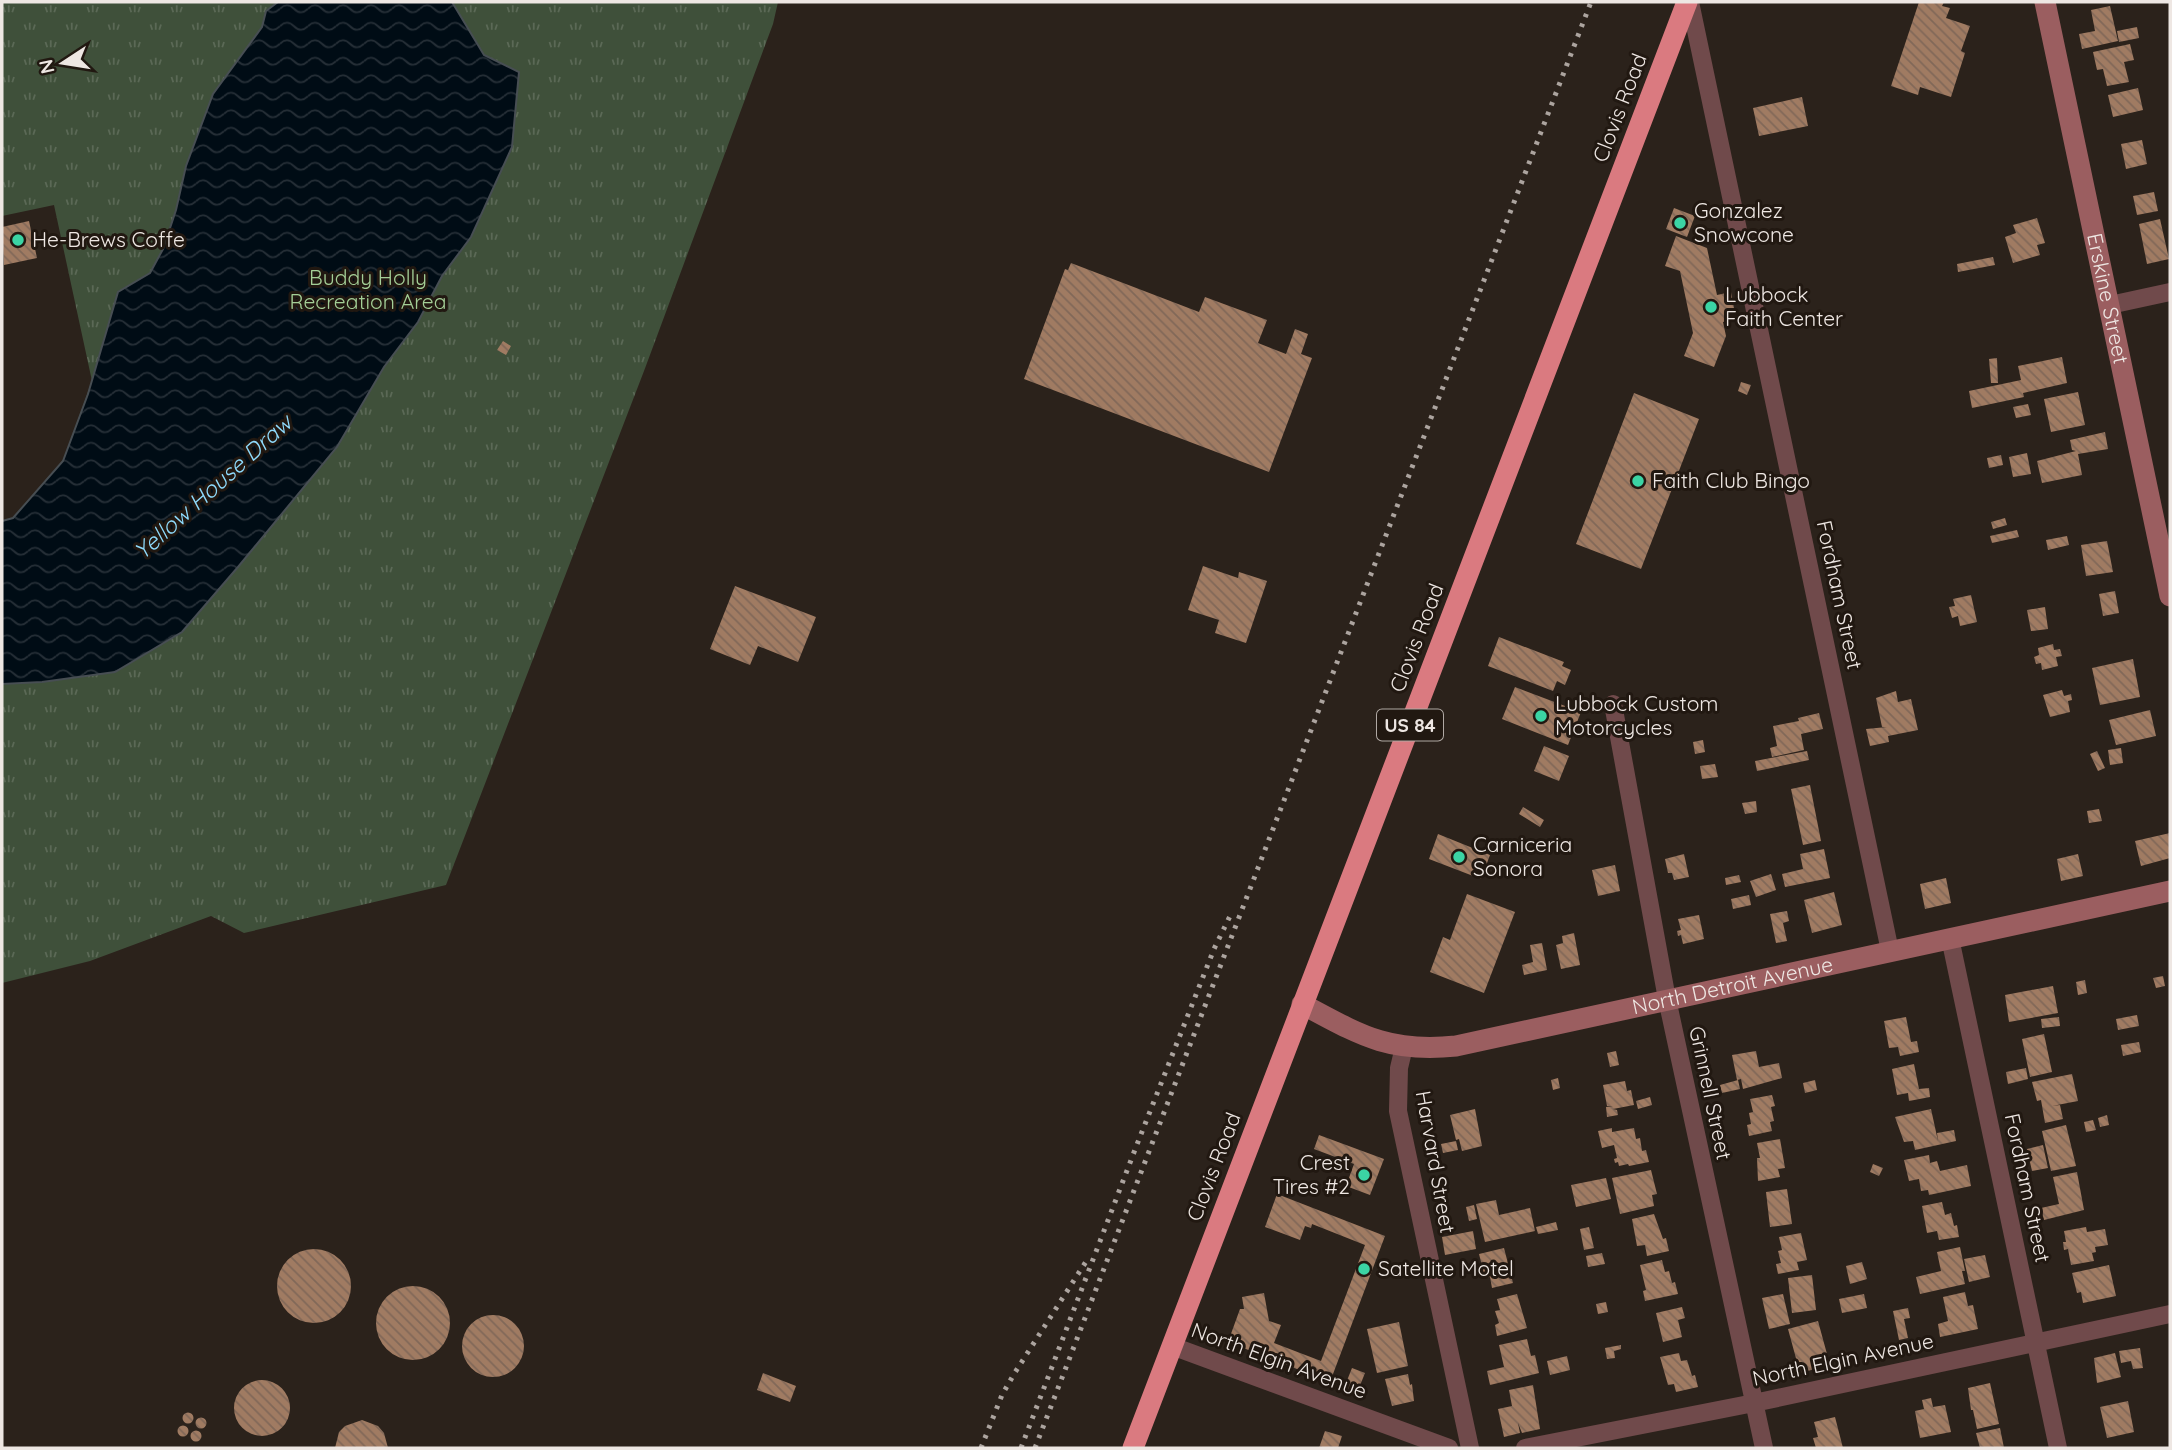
<svg xmlns="http://www.w3.org/2000/svg" width="2172" height="1450" font-family="Quicksand,sans-serif">
  <style>
    .grass { fill: url(#grass-tufts) }
    .water { fill: url(#water-waves); stroke: #474e53; stroke-width: 2 }
    .building { fill: url(#building-back-hatch) }
    .lines { fill: none; stroke-linecap: round; stroke-linejoin: round }
    .street { stroke: #704a4b; stroke-width: 18 }
    .secondary { stroke: #9b5e60; stroke-width: 21 }
    .highway { stroke: #da7a80; stroke-width: 21 }
    .rail { stroke: #aca49f; stroke-width: 5; stroke-dasharray: 3.5 7; stroke-linecap: butt }
    .poi-dot { fill: #3bd4a4; stroke: #211811; stroke-width: 2.5 }
    .labels { text-anchor: middle; stroke-width: 6; stroke-linejoin: round; paint-order: stroke }
    .shield { fill: #211811; stroke: #b0a9a4; stroke-width: 2 }
    .shield-label { font-size: 19px; font-weight: bold; fill: #eee7e3 }
    .street-label { font-size: 21px; fill: #eee7e3; stroke: #211811 }
    .poi-label { font-size: 21px; fill: #eee7e3; stroke: #211811; text-anchor: start }
    .park-label { font-size: 21px; fill: #a4cf97; stroke: #211811 }
    .water-label { font-size: 23px; font-style: italic; fill: #8fdbfd; stroke: #211811 }
  </style>
  <defs>
    <pattern id="grass-tufts" width="24" height="20" patternUnits="userSpaceOnUse" patternTransform="scale(1.75)"><rect width="24" height="20" fill="#3f503a"/><path d="M3 7l-1-3M5 7V3M7 7l1-3M15 17l-1-3M17 17v-4M19 17l1-3" fill="none" stroke="#5b6956"/></pattern>
    <pattern id="water-waves" width="16" height="10" patternUnits="userSpaceOnUse" patternTransform="scale(1.75)"><rect width="16" height="10" fill="#000c15"/><path d="M0 5q4-4 8 0t8 0" fill="none" stroke="#262f37"/></pattern>
    <pattern id="building-back-hatch" width="6" height="6" patternUnits="userSpaceOnUse" patternTransform="scale(1.75)"><rect width="6" height="6" fill="#a07b62"/><path d="M-1 5l2 2M0 0l6 6M5-1l2 2" fill="none" stroke="#816858"/></pattern>
  </defs>
  <rect width="100%" height="100%" fill="#2b221b"/>
  <path class="grass" d="M2,2H778L773,24L644,371L446,885L244,933L211,916L90,961L2,983V521L13,518L63,461L92,381L54,205L2,216Z"/>
  <path class="water" d="M278,2H452L484,55L519,72L512,147L471,237L442,276L418,322L384,367L337,447L238,567L182,632L115,672L42,682L2,684V521L13,518L63,461L88,394L118,292L150,273L163,249L176,210L186,166L213,94L262,27L266,11Z"/>
  <path class="building" d="M1919,2H1944L1942,6L1950,8L1946,18L1970,26L1961,51L1965,53L1951,97L1920,87L1918,95L1891,86Z
    M2110,6L2118,41L2082,49L2079,34L2095,31L2091,10Z
    M2137,27L2139,38L2119,42L2117,31Z
    M2130,44L2134,60L2124,62L2129,82L2107,86L2103,69L2097,70L2093,52Z
    M2138,88L2143,110L2113,117L2108,95Z
    M1802,97L1808,126L1759,136L1753,108Z
    M2142,140L2147,164L2126,169L2121,144Z
    M2154,192L2158,211L2137,215L2133,196Z
    M1674,208L1695,216L1687,237L1666,229Z
    M2037,218L2045,243L2037,245L2040,255L2013,263L2005,237L2016,233L2013,225Z
    M2160,219L2169,259L2147,264L2139,224Z
    M29,221L37,258L4,265L2,227Z
    M1676,236L1707,248L1717,295L1731,292L1736,319L1723,322L1726,336L1714,367L1684,356L1693,333L1680,271L1665,266Z
    M1993,257L1995,265L1958,272L1957,264Z
    M1071,263L1199,312L1205,297L1267,320L1258,343L1286,354L1295,329L1308,334L1301,354L1312,358L1269,472L1024,379L1065,269L1068,270Z
    M503,341L511,346L506,355L497,350Z
    M2062,357L2067,383L2023,393L2024,397L1972,408L1969,391L2021,380L2018,366Z
    M1997,358L1998,383H1991L1989,359Z
    M1741,382L1751,385L1747,395L1738,391Z
    M2078,392L2085,425L2051,432L2044,399Z
    M1634,393L1699,419L1641,569L1576,544Z
    M2028,404L2031,415L2016,418L2013,407Z
    M2105,432L2108,449L2078,454L2082,475L2042,483L2037,461L2076,451L2072,450L2070,440Z
    M2027,453L2031,474L2013,477L2009,457Z
    M2001,455L2003,465L1989,468L1987,458Z
    M2005,518L2007,525L1993,529L1991,522Z
    M2017,530L2019,537L1992,543L1990,536Z
    M2067,536L2069,545L2048,550L2046,540Z
    M2107,541L2113,572L2086,576L2081,545Z
    M1203,566L1238,578L1239,572L1267,581L1246,643L1215,633L1219,620L1188,610Z
    M735,586L816,617L798,662L758,646L750,665L710,649Z
    M2115,591L2119,613L2103,616L2099,594Z
    M1971,595L1977,622L1960,626L1958,616L1952,618L1949,607L1955,606L1953,599Z
    M2045,607L2048,629L2031,631L2027,610Z
    M1499,637L1564,662L1562,666L1571,670L1565,685L1557,681L1553,691L1488,666Z
    M2053,644L2054,650L2060,649L2062,656L2056,657L2058,666L2042,670L2041,663L2036,664L2034,657L2039,655L2038,648Z
    M2133,659L2140,697L2100,705L2092,668Z
    M1515,687L1581,712L1568,745L1502,719Z
    M2062,690L2064,696L2071,694L2072,700L2068,701L2070,712L2050,717L2043,695Z
    M1896,691L1898,702L1911,699L1918,730L1888,736L1889,742L1870,746L1866,729L1887,727H1882L1876,698Z
    M2150,710L2156,736L2116,745L2109,720Z
    M1819,713L1823,729L1801,734L1804,750L1772,757L1770,748L1777,746L1773,726L1799,721L1798,718Z
    M1703,740L1705,752L1695,754L1693,742Z
    M1544,746L1569,756L1559,781L1534,771Z
    M2121,748L2123,763L2110,765L2108,750Z
    M1807,751L1809,760L1757,771L1755,761Z
    M2097,751L2105,768L2098,771L2090,754Z
    M1715,764L1718,777L1702,779L1700,766Z
    M1810,785L1821,841L1803,845L1791,789Z
    M1756,801L1757,812L1745,814L1742,803Z
    M1523,807L1544,820L1540,827L1519,814Z
    M2099,809L2102,821L2089,823L2087,811Z
    M2170,833V858L2141,866L2135,841Z
    M1438,834L1490,855L1481,879L1429,859Z
    M1824,849L1830,878L1785,887L1782,874L1803,869L1800,854Z
    M1684,854L1689,877L1674,880L1672,873H1668L1665,859Z
    M2078,854L2083,876L2061,881L2057,859Z
    M1615,865L1620,891L1598,896L1592,870Z
    M1771,874L1776,890L1756,897L1750,881Z
    M1739,875L1741,882L1726,885L1725,878Z
    M1946,878L1951,903L1925,909L1920,884Z
    M1834,892L1842,925L1812,933L1804,900Z
    M1467,894L1515,912L1484,993L1430,972L1443,937L1450,940Z
    M1749,895L1751,905L1733,909L1731,899Z
    M1787,911L1789,921L1783,923L1787,941L1776,943L1770,914Z
    M1699,915L1704,939L1683,944L1681,935L1678,936L1677,931L1681,930L1678,919Z
    M1574,933L1580,965L1561,969L1556,945L1563,943L1562,936Z
    M1542,943L1547,970L1524,975L1522,965L1533,962L1530,945Z
    M2163,976L2165,986L2156,988L2153,978Z
    M2085,980L2087,993L2078,995L2076,982Z
    M2053,986L2058,1013L2009,1022L2005,995Z
    M2137,1015L2139,1026L2118,1030L2116,1019Z
    M1906,1017L1911,1042L1917,1041L1919,1052L1900,1056L1898,1047L1889,1048L1884,1021Z
    M2059,1017L2060,1026L2042,1028L2041,1019Z
    M2044,1034L2052,1072L2030,1077L2022,1039Z
    M2139,1042L2141,1052L2123,1056L2121,1045Z
    M1616,1051L1619,1065L1610,1067L1607,1053Z
    M1756,1051L1759,1067L1779,1063L1782,1078L1743,1089L1741,1079L1737,1080L1732,1055Z
    M1914,1064L1919,1089L1929,1088L1930,1097L1909,1101L1908,1093L1897,1095L1892,1069Z
    M2026,1068L2028,1079L2008,1084L2006,1072Z
    M2072,1074L2078,1101L2052,1106L2060,1105L2063,1119L2045,1123L2041,1100L2037,1101L2032,1082Z
    M1558,1078L1560,1088L1553,1090L1551,1080Z
    M1738,1080L1740,1089L1722,1093L1720,1085Z
    M1815,1080L1817,1090L1805,1093L1803,1083Z
    M1625,1081L1627,1091L1631,1090L1634,1105L1613,1109L1617,1110L1618,1115L1607,1117L1606,1107L1613,1106H1607L1603,1085Z
    M1772,1095L1775,1106L1771,1107L1774,1121L1770,1122L1772,1131L1749,1136L1747,1125L1751,1124L1749,1113L1753,1112L1750,1099Z
    M1650,1097L1652,1105L1638,1109L1636,1101Z
    M1475,1109L1482,1146L1462,1151L1459,1139L1456,1140L1450,1115Z
    M1931,1109L1938,1141L1937,1133L1954,1130L1956,1141L1915,1150L1913,1141L1904,1142L1895,1117Z
    M2107,1115L2109,1125L2100,1127L2098,1118Z
    M2093,1120L2096,1130L2086,1132L2084,1122Z
    M2066,1125L2076,1166L2051,1171L2042,1131Z
    M1612,1128V1132L1634,1128L1636,1139L1640,1138L1642,1151L1646,1150L1649,1162L1629,1166L1628,1164L1619,1166L1618,1162L1615,1163L1614,1159L1617,1158L1614,1145L1602,1148L1598,1131Z
    M1319,1135L1384,1159L1370,1195L1346,1186L1354,1164L1314,1149Z
    M1780,1139L1785,1168L1778,1169L1780,1177L1758,1181L1757,1158H1760L1757,1143Z
    M1456,1141L1458,1150L1443,1153L1441,1144Z
    M2043,1145L2048,1168L2032,1171L2027,1149Z
    M1929,1155L1930,1163L1937,1161L1940,1171L1967,1165L1971,1186L1929,1195L1928,1190L1921,1191L1919,1179L1909,1181L1904,1160Z
    M1873,1164L1883,1168L1879,1176L1870,1172Z
    M1651,1170L1657,1194L1652,1195L1654,1206L1620,1214L1612,1178Z
    M2077,1172L2084,1210L2044,1220L2041,1208L2059,1204L2053,1177Z
    M1606,1178L1611,1199L1576,1207L1571,1185Z
    M1787,1189L1792,1224L1770,1227L1766,1192Z
    M1277,1194L1385,1236L1330,1382L1228,1342L1240,1309H1244L1242,1297L1264,1293L1269,1321L1281,1325L1274,1343L1321,1361L1365,1245L1312,1224L1311,1228L1305,1226L1300,1240L1265,1227Z
    M1496,1200L1499,1215L1530,1208L1535,1231L1485,1242L1476,1204Z
    M1942,1202L1945,1215L1951,1213L1954,1226L1957,1225L1959,1237L1939,1240L1937,1231L1927,1233L1922,1206Z
    M1474,1205L1477,1219L1469,1221L1466,1207Z
    M1654,1214L1663,1239L1666,1238L1669,1251L1647,1256L1645,1245L1637,1246L1632,1219Z
    M1556,1222L1558,1230L1538,1234L1536,1227Z
    M1589,1227L1594,1248L1584,1250L1580,1229Z
    M2086,1227L2087,1232L2105,1229L2108,1245L2095,1247L2096,1252L2092,1253L2094,1261L2071,1265L2068,1249L2064,1250L2063,1242H2066L2064,1231Z
    M1473,1231L1476,1249L1445,1255L1442,1237Z
    M1801,1233L1807,1260L1797,1262L1799,1270L1778,1274L1776,1264L1781,1263L1778,1251L1782,1250L1779,1237Z
    M1960,1247L1965,1271H1962L1965,1284L1920,1294L1916,1277L1941,1271L1937,1252Z
    M1504,1248L1513,1283L1492,1288L1490,1277L1485,1278L1479,1254Z
    M277 1286a37 37 0 1 1 74 0a37 37 0 1 1-74 0Z
    M1602,1253L1605,1264L1588,1267L1586,1256Z
    M1985,1255L1990,1277L1969,1282L1964,1259Z
    M1662,1260L1665,1272L1669,1271L1672,1283L1675,1282L1678,1294L1645,1301L1643,1291L1646,1290L1640,1265Z
    M1862,1262L1867,1279L1850,1284L1846,1266Z
    M2109,1265L2116,1296L2083,1303L2081,1292L2077,1293L2072,1273Z
    M1812,1275L1816,1310L1792,1313L1788,1278Z
    M376 1323a37 37 0 1 1 74 0a37 37 0 1 1-74 0Z
    M1965,1292L1968,1306L1973,1305L1978,1329L1940,1337L1938,1324L1948,1321L1943,1297Z
    M1517,1294L1527,1328L1497,1336L1495,1325L1499,1323L1495,1311L1500,1310L1497,1299Z
    M1783,1294L1790,1324L1769,1329L1762,1298Z
    M1864,1294L1867,1308L1842,1313L1839,1299Z
    M1606,1302L1608,1312L1598,1314L1596,1304Z
    M1682,1307L1685,1318L1678,1320L1682,1337L1663,1342L1656,1313Z
    M1908,1308L1910,1318L1904,1319L1908,1338L1899,1340L1893,1311Z
    M462 1346a31 31 0 1 1 62 0a31 31 0 1 1-62 0Z
    M1818,1321L1830,1365L1800,1373L1788,1329Z
    M1399,1322L1408,1366L1377,1373L1367,1329Z
    M1527,1339L1531,1356L1535,1355L1539,1373L1490,1385L1487,1371L1504,1367L1499,1345Z
    M1621,1345V1349L1614,1351L1615,1358L1607,1359L1605,1348Z
    M2140,1348L2143,1368L2133,1369L2131,1361L2121,1363L2119,1351Z
    M1679,1353L1681,1361L1687,1360L1692,1376L1695,1375L1698,1387L1676,1392L1674,1384L1668,1385L1660,1357Z
    M2115,1353L2121,1377L2097,1383L2094,1358Z
    M1567,1356L1570,1370L1550,1375L1547,1361Z
    M1352,1368L1365,1373L1357,1393L1344,1388Z
    M763,1373L796,1386L790,1402L757,1390Z
    M1408,1374L1410,1385L1412,1384L1414,1401L1392,1406L1385,1379Z
    M234 1408a28 28 0 1 1 56 0a28 28 0 1 1-56 0Z
    M1990,1383L1999,1424L1977,1429L1973,1410H1971L1968,1388Z
    M1533,1385L1540,1429L1522,1433L1518,1423L1520,1433L1504,1437L1498,1409L1512,1406L1509,1390Z
    M1931,1398L1933,1407L1945,1405L1951,1432L1920,1438L1915,1411L1924,1409L1922,1400Z
    M2128,1401L2134,1432L2107,1438L2100,1407Z
    M182.5 1418a5.5 5.5 0 1 1 11 0a5.5 5.5 0 1 1-11 0Z
    M1835,1417L1843,1448H1816L1813,1438L1818,1437L1814,1422Z
    M195.5 1423a5.5 5.5 0 1 1 11 0a5.5 5.5 0 1 1-11 0Z
    M362,1420L378,1426L384,1433L388,1448H335L339,1432L345,1426Z
    M177.5 1431a5.5 5.5 0 1 1 11 0a5.5 5.5 0 1 1-11 0Z
    M2000,1428L2004,1448H1980L1976,1433Z
    M190.5 1436a5.5 5.5 0 1 1 11 0a5.5 5.5 0 1 1-11 0Z
    M1325,1431L1342,1436L1338,1448H1319Z"/>
  <g class="lines">
    <path class="street" d="M1690,2L1890,951
      M2110,305L2170,292
      M1613,704L1667,999L1764,1448
      M1950,938L2058,1448
      M1404,1047L1399,1068L1398,1111L1470,1448
      M1172,1346L1449,1448
      M1525,1448L1754,1403L2170,1314"/>
    <g class="secondary">
      <path id="s1" d="M2045,2L2170,596"/>
      <path id="s2" d="M1302,1004C1360,1035 1388,1053 1456,1046L2170,891"/>
    </g>
    <path class="highway" d="M1133,1448L1687,2"/>
    <path class="rail" d="M981,1448L1002,1395L1014,1374L1087,1260
      M1021,1448L1136,1147L1214,949L1231,914
      M1035,1448L1591,2"/>
  </g>
  <g class="poi-dot">
    <circle cx="1680" cy="223" r="7"/>
    <circle cx="18" cy="240" r="7"/>
    <circle cx="1711" cy="307" r="7"/>
    <circle cx="1638" cy="481" r="7"/>
    <circle cx="1541" cy="716" r="7"/>
    <circle cx="1459" cy="857" r="7"/>
    <circle cx="1364" cy="1175" r="7"/>
    <circle cx="1364" cy="1269" r="7"/>
  </g>
  <g class="labels">
    <rect class="shield" x="1377" y="709.5" width="66" height="31" rx="5"/>
    <g class="shield-label">
      <text x="1410" y="732">US 84</text>
    </g>
    <g class="street-label">
      <text transform="translate(1620 108) rotate(-69)" y="7">Clovis Road</text>
      <text dy="7" stroke="none"><textPath href="#s1" startOffset="303">Erskine Street</textPath></text>
      <text transform="translate(1839 595) rotate(78)" y="7">Fordham Street</text>
      <text transform="translate(1417 638) rotate(-69)" y="7">Clovis Road</text>
      <text dy="7" stroke="none"><textPath href="#s2" startOffset="446">North Detroit Avenue</textPath></text>
      <text transform="translate(1710 1093) rotate(78)" y="7">Grinnell Street</text>
      <text transform="translate(1435 1162) rotate(80)" y="7">Harvard Street</text>
      <text transform="translate(1214 1167) rotate(-69)" y="7">Clovis Road</text>
      <text transform="translate(2027 1188) rotate(78)" y="7">Fordham Street</text>
      <text transform="translate(1843 1360) rotate(-12)" y="7">North Elgin Avenue</text>
      <text transform="translate(1279 1361) rotate(20)" y="7">North Elgin Avenue</text>
    </g>
    <g class="poi-label">
      <text x="1694" y="218">Gonzalez<tspan x="1694" dy="24">Snowcone</tspan></text>
      <text x="32" y="247">He-Brews Coffe</text>
      <text x="1725" y="302">Lubbock<tspan x="1725" dy="24">Faith Center</tspan></text>
      <text x="1652" y="488">Faith Club Bingo</text>
      <text x="1555" y="711">Lubbock Custom<tspan x="1555" dy="24">Motorcycles</tspan></text>
      <text x="1473" y="852">Carniceria<tspan x="1473" dy="24">Sonora</tspan></text>
      <text x="1350" y="1170" text-anchor="end">Crest<tspan x="1350" dy="24">Tires #2</tspan></text>
      <text x="1378" y="1276">Satellite Motel</text>
    </g>
    <g class="park-label">
      <text x="368" y="285">Buddy Holly<tspan x="368" dy="24">Recreation Area</tspan></text>
    </g>
    <g class="water-label">
      <text transform="translate(213 487) rotate(-42)" y="8">Yellow House Draw</text>
    </g>
  </g>
  <rect width="2172" height="1450" fill="none" stroke="#eee7e3" stroke-width="7"/>
  <g transform="translate(63 63) rotate(258)" stroke="#211811" stroke-width="5" paint-order="stroke">
  <path d="M0-5L12 26L0 18L-12 26Z" fill="#eee7e3"/>
  <text y="-10" font-size="19" font-weight="bold" text-anchor="middle" fill="#eee7e3">N</text>
  </g>
</svg>
